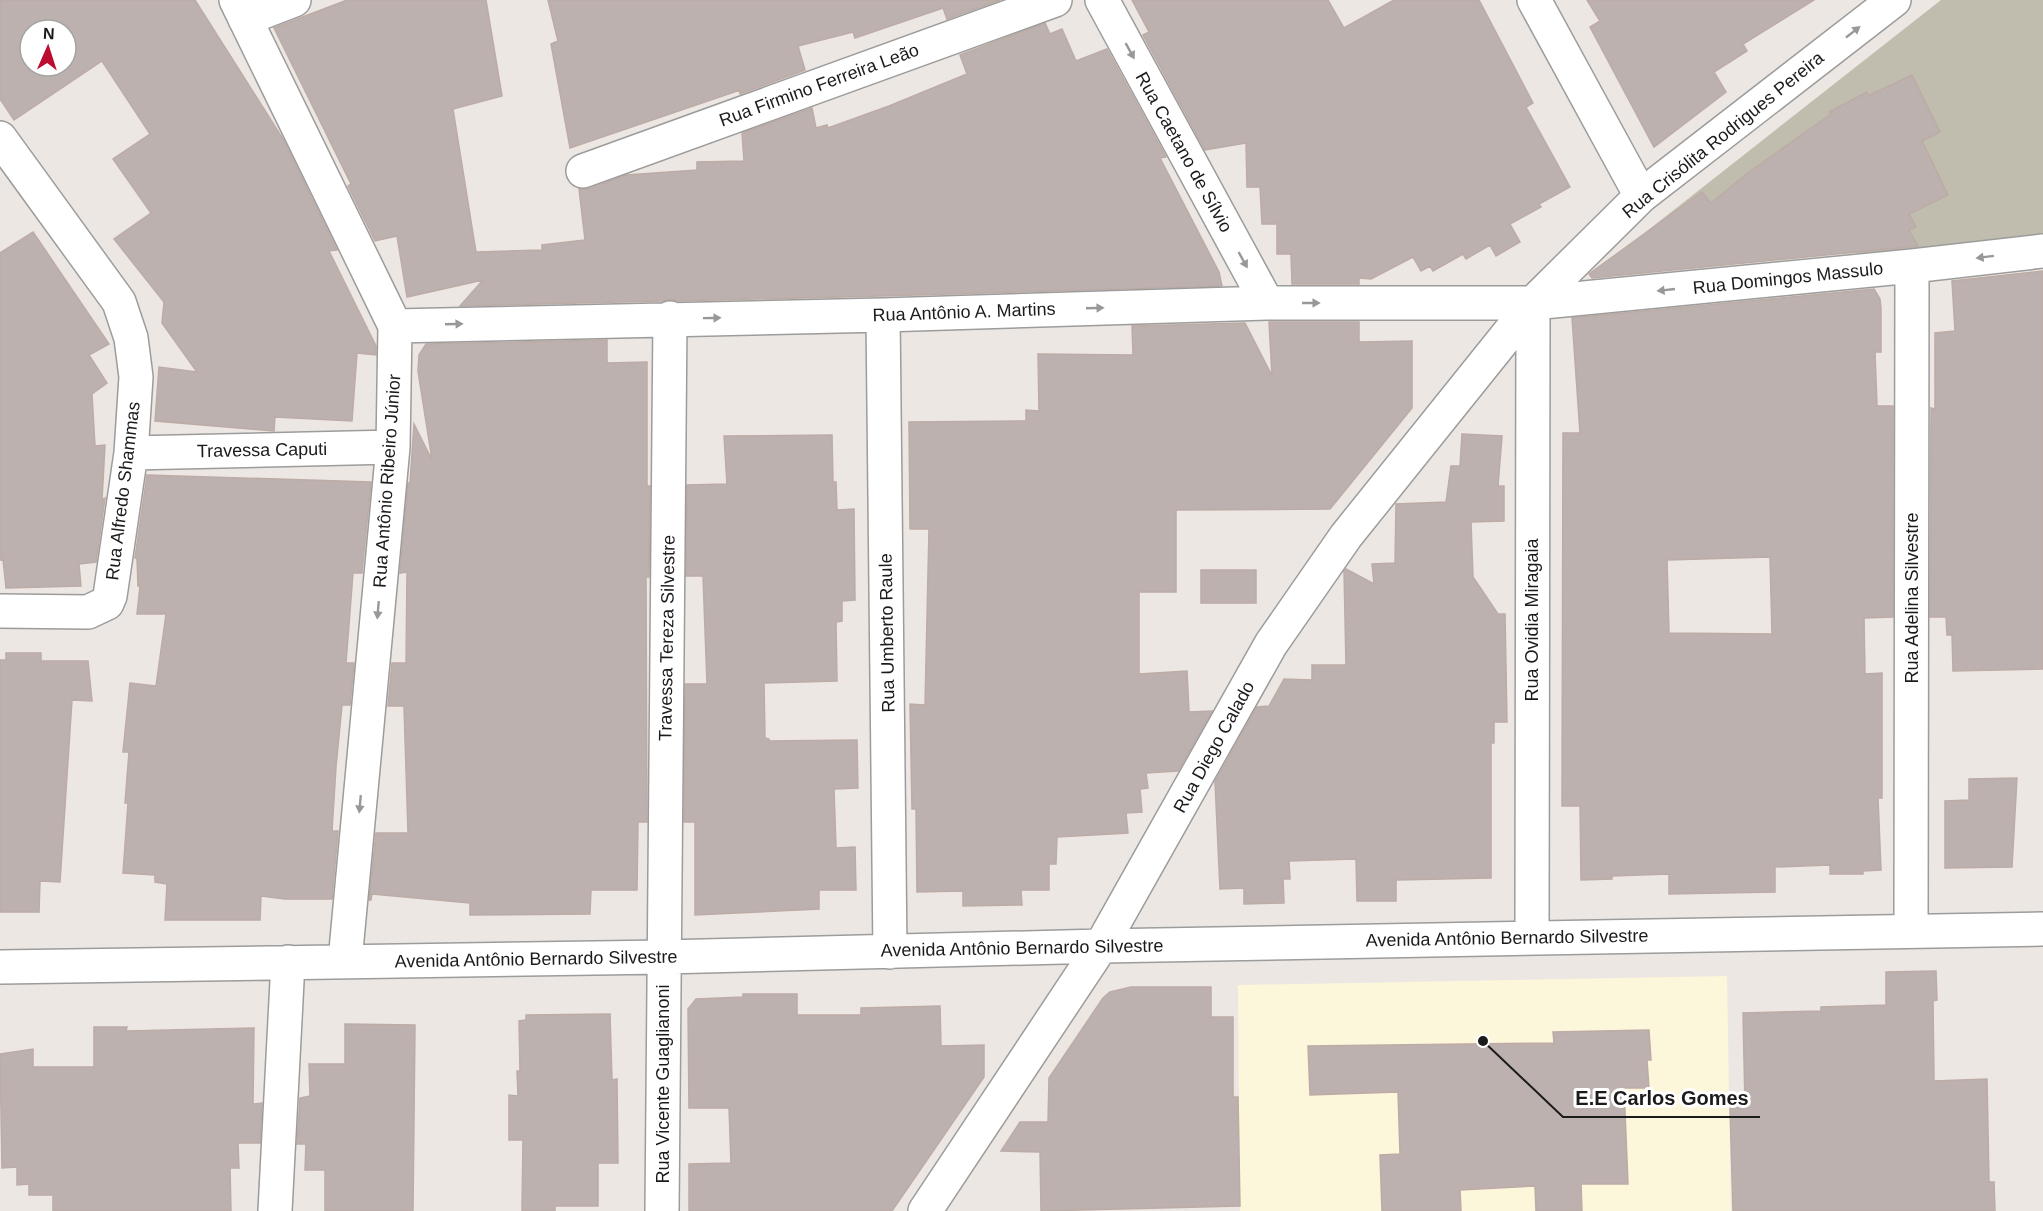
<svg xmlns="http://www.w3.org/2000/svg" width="2043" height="1211" font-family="Arial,sans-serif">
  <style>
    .education { fill: #fcf6db }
    .construction { fill: #c0bcae }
    .building { fill: #bcb1af; stroke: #bdaba5; stroke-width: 1.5; fill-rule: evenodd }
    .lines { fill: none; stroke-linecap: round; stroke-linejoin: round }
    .minor-casing { stroke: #9c9c9c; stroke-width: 36 }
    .minor { stroke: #fff; stroke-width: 33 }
    .oneway { fill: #989898 }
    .labels { text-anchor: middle; stroke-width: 6; stroke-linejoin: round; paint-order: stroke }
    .street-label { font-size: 18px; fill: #1b1b1b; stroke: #fff }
    .leader { fill: none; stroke: #1b1b1b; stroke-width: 2 }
    .callout-dot { fill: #1b1b1b; stroke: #fff; stroke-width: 2 }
    .callout-label { font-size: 20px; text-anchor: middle; font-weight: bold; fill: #1b1b1b; stroke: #fff; stroke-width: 6; stroke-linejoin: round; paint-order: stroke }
  </style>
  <rect width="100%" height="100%" fill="#ece7e2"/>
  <path class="education" d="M1727,976L1731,1211H1240L1238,985Z"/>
  <path class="construction" d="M1941,0H2043V250L1614,257Z"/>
  <path class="building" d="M0,0H195L283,139L337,250L329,251L376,346V355L357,353L352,421L275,417L274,431L155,421L159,367L197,372L162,323L164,302L114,239L151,213L113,159L150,134L102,61L14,120L0,99ZM30,30H66V66H30Z
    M347,0H486L502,96L453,109L476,252L542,250V245L585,240L579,189H589L626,175L697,170V162L744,161L742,133L812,108L816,128L827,125L828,128L889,106L967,74L960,55L1045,23L1050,34L1062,29L1076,61L1107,49L1166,157L1160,158L1219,272L1222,286L882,296L676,301L670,299L662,301L460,306L483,280L407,297L397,236L375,241L348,186L351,184L274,28Z
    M548,0H1000L947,19L943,8L855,38L853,32L798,46L805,70L740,94V90L570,148L551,44L558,41Z
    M1132,0H1328L1344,28L1394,0H1479L1533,103L1526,107L1570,187L1539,204L1541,207L1510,224L1520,242L1496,256L1490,245L1466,259L1463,254L1433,271L1430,266L1421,271L1413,257L1371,279L1359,278V284H1292L1291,254H1277V224H1262L1260,187H1247L1246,143L1205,150L1143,35L1149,32Z
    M1587,0H1814L1743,44L1747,51L1714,72L1726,92L1654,147L1590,27L1600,21Z
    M1912,75L1940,132L1922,141L1948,195L1909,214L1916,227L1909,230L1918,246L1592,278L1589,274L1702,192L1711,203L1749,172L1831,114L1829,112L1867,92L1868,96Z
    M33,232L109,344L89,355L107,383L92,394L95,446L105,445L102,500L105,498L96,562L79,564L81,586L6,588L3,559L1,560L0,554V253Z
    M2043,271V669L1953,671L1952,635H1947L1946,617H1930L1931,408L1935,409V333L1955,331L1952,281Z
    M1874,289L1880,299L1881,308V352H1875L1877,406H1893V617L1864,618L1865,674L1882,673V798H1878L1881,870L1863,871V874H1830V865L1775,867V892L1669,894V874L1612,876V879L1581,880L1580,806H1562L1563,433H1580L1572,318ZM1770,557L1772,634L1669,633L1667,560Z
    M1269,322H1359V342L1412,341V408L1330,509L1176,510V592H1139V674L1187,671L1189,712L1212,711L1178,771L1146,773L1148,788L1140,789L1142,812L1126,813L1128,833L1057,837L1056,864H1049V890H1021L1022,905L963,906V891L917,892L916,809H912L910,704L925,705L929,529H910L909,422L1026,421V410L1039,411L1038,354L1133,355L1132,326L1245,323L1272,376Z
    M607,340V363L647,362V486H650L649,577H646L647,822H638L637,890H591L590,914L470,915V903L372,894L371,900H369L376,833H408L404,706H388L392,663H406L407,572L400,573L408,483H410L414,424L432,460L418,371L419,355L426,344Z
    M1462,434L1502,436L1498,486H1504V521L1471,522L1473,577L1498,614H1505L1507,722H1494V743H1491V878L1396,880V901H1357L1356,859L1289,861L1290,879H1283L1284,903L1244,904V888L1220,889L1215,782L1257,707L1269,706L1284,679L1312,680V665H1346L1344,571L1346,569L1374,584L1372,564L1395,563L1396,504L1446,502L1451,466H1460Z
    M832,435L833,482H836L837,510L854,509L855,600L842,601V621L836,622L837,681L764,683L765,738L769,739V741L857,740L858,788L834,789L836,848L855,847L856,890H819V909L695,915V822H684L685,684H707L703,576H686L687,485L727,484L724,436Z
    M147,475L371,482L362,573H353L346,663H354L350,705H342L336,767L332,831H338L332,899H285L261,896L260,920H165L167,884L155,882V875L123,873L128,803H125L129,752H123L130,683L156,686L166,614H137L140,586H138L137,558H135Z
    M1201,570H1256V603H1201Z
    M6,653H41V661H88L92,701L72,700L60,882L40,881L39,912H0V660H6Z
    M2017,778L2012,867L1945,868V801L1969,800V779Z
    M1936,971L1937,1000L1933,1001L1934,1081L1987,1079L1989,1182H1994L1995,1211H1733L1730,1107L1745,1106L1743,1013L1821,1011V1007L1886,1005V972Z
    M1131,987H1211V1017H1233V1097H1238L1240,1206L1041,1211L1040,1152L1001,1151L1020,1122H1048L1049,1078L1103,998L1110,992Z
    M743,994H797V1015H861V1008L940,1006L941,1046L984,1045V1077L892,1211H689V1164L731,1163L729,1108H689L688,1009L696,999L743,997Z
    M610,1014L612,1080L617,1079L618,1163H598V1206H555V1211H522L523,1140H509V1095L518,1096L517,1071H520L519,1021L526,1020V1015Z
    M345,1024L415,1025L413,1211H325V1170H305L306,1144H297L300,1098L310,1096L309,1064H345Z
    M94,1027H127L126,1031L254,1028L253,1104L262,1103L260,1143H238L239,1168H230L231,1211H53V1195H29V1184L17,1185V1167L2,1168L0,1054L33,1049V1067H94Z
    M1649,1030L1651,1060H1647L1649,1088H1624L1628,1184H1581L1582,1211H1536L1535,1186L1460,1190L1461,1211H1382L1380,1155L1400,1154L1398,1092L1310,1095L1308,1046L1554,1043L1553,1032Z"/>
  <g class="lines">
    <g class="minor-casing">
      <path id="minor" d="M236,0L395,326L393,447L345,961
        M1102,0L1267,303
        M1534,0L1641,196
        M245,19L294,0
        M0,138L119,302L131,338L136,377L131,453L110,596L107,603L88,612L0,611
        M583,171L1055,0
        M883,315L890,952
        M395,326L883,315L1267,303H1533L1912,266L2043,251
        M131,453L393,447
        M1911,930L1912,266
        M1532,937L1533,303
        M0,967L664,957L1101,946L2043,929
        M275,1211L288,962
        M662,1211L670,318
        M925,1211L1101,946L1271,644L1346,536L1533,303L1641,196L1894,0"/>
    </g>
    <use href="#minor" class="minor"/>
  </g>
  <defs><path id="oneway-solid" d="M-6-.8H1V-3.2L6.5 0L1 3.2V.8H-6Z" transform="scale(1.5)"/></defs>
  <g class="oneway">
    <use href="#oneway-solid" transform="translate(1853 32) rotate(-38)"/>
    <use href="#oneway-solid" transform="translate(1130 51) rotate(61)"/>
    <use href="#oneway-solid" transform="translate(1985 257) rotate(173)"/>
    <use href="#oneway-solid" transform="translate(1243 260) rotate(61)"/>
    <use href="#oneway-solid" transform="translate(1666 290) rotate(174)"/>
    <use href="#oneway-solid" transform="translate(1311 303)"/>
    <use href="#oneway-solid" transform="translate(1095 308) rotate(-2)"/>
    <use href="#oneway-solid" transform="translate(712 318) rotate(-1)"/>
    <use href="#oneway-solid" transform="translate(454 324) rotate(-2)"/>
    <use href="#oneway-solid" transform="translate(378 610) rotate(95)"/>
    <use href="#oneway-solid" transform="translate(360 804) rotate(95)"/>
  </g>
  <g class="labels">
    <g class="street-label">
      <text transform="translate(819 85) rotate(-20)" y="6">Rua Firmino Ferreira Leão</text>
      <text transform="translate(1723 135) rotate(-39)" y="6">Rua Crisólita Rodrigues Pereira</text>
      <text transform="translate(1184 152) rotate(61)" y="6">Rua Caetano de Sílvio</text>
      <text transform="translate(1788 278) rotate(-6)" y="6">Rua Domingos Massulo</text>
      <text transform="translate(964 312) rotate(-2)" y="6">Rua Antônio A. Martins</text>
      <text transform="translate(262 450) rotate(-1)" y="6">Travessa Caputi</text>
      <text transform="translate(387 481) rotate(-86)" y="6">Rua Antônio Ribeiro Júnior</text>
      <text transform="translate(123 491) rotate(-83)" y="6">Rua Alfredo Shammas</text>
      <text transform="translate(1912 598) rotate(-90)" y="6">Rua Adelina Silvestre</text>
      <text transform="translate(1532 620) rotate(-90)" y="6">Rua Ovidia Miragaia</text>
      <text transform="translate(887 633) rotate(-91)" y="6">Rua Umberto Raule</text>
      <text transform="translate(667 638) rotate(-89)" y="6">Travessa Tereza Silvestre</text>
      <text transform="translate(1214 747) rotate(-61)" y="6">Rua Diego Calado</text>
      <text transform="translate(1507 938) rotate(-1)" y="6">Avenida Antônio Bernardo Silvestre</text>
      <text transform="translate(1022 948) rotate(-1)" y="6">Avenida Antônio Bernardo Silvestre</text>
      <text transform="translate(536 959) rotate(-1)" y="6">Avenida Antônio Bernardo Silvestre</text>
      <text transform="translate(663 1084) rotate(-90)" y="6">Rua Vicente Guaglianoni</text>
    </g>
  </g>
  <path class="leader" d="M1483 1041L1563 1117H1760"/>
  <circle class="callout-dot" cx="1483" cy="1041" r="6"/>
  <g class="callout-label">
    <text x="1662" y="1105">E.E Carlos Gomes</text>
  </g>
  <g transform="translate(48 48) rotate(3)"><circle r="28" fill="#ffffff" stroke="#a4a4a4" stroke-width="1.5"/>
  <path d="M0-4.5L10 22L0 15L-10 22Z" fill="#ba0d30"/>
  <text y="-9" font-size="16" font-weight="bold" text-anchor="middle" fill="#1b1b1b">N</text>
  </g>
</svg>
